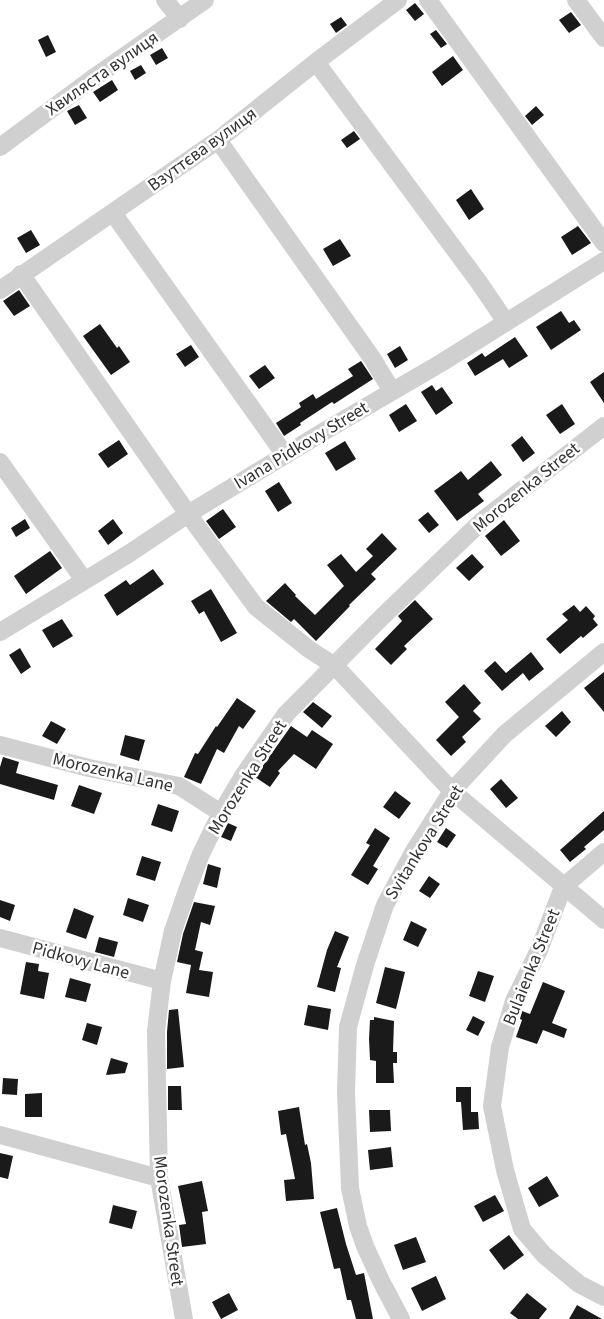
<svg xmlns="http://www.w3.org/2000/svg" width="604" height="1319" font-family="'Source Sans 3',sans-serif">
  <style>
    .building { fill: #1a1a1a }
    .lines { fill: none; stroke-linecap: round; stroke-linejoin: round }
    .minor { stroke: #d0d0d0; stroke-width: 18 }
    .labels { text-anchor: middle; stroke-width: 5; stroke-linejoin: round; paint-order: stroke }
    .street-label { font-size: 18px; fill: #333; stroke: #fff }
  </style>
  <rect width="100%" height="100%" fill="#fff"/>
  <path class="building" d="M415,3L424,14L415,21L406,10Z
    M571,12L581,25L569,33L559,20Z
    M341,17L347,25L336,33L330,24Z
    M436,30L447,44L441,48L430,34Z
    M48,35L56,52L46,57L38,40Z
    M162,48L168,58L156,65L150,55Z
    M453,56L463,70L442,86L432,72Z
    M141,65L146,73L135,80L130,71Z
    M112,80L118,90L100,102L93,92Z
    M79,105L87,118L75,125L67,111Z
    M536,106L544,115L532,125L525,116Z
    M354,131L360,139L347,148L341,140Z
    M471,189L484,209L469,220L456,200Z
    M578,226L591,243L572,255L561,237Z
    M31,230L40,245L26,253L17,238Z
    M340,239L351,256L333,266L323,249Z
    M19,290L30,306L14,316L3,301Z
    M561,311L569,323L574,320L581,330L551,350L536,327Z
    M100,324L117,348L119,346L130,362L111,375L83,336Z
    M515,337L528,356L509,368L503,359L475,376L467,363L482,353L485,357Z
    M191,345L199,357L185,367L176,354Z
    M400,346L408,360L395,368L387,354Z
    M361,361L373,379L334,404L332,402L300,423L301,425L284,436L276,423L301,407L299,403L313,394L316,399L353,376L348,369Z
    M265,365L275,378L259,389L249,376Z
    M604,372V403L590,382Z
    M432,385L436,391L442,387L453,403L436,415L421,392Z
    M406,404L417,421L399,432L389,415Z
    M562,404L575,424L560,434L546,415Z
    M522,436L535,453L523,462L511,445Z
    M119,440L128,454L108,468L98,454Z
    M345,441L356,459L336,471L325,453Z
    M491,461L502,475L478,494L484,501L457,521L434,491L461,471L468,480Z
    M279,482L292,503L278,512L265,491Z
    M223,509L236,527L219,539L206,521Z
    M428,512L439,525L429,533L418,520Z
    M25,519L30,528L16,537L11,528Z
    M113,519L123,533L108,545L98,531Z
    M504,520L520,541L501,556L485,536Z
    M382,533L397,549L371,574L376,579L349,605L350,606L316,641L294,619L291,622L266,601L285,583L296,595L295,596L315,615L344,586L327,565L341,554L356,572L373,556L366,549Z
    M50,551L62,568L26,594L14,576Z
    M472,554L484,567L469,581L456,568Z
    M153,569L164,584L117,616L104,595L126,580L130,585Z
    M211,589L237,633L221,642L204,611L199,614L191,601Z
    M415,600L433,619L404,646L407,649L391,665L375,649L402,621L398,616Z
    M574,605L580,612L586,606L595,616L593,619L598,625L583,638L581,636L560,654L546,639L568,620L562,614Z
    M62,619L73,636L53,648L42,630Z
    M20,648L31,667L21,674L9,655Z
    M531,652L544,669L529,681L523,673L502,691L484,671L495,661L506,673Z
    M604,672V712L584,688Z
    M464,684L481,703L473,711L481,719L462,737L466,742L451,756L436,740L459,717L445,702Z
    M237,698L256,711L243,729L239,726L224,753L217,749L201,784L184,777L195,753L198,754L216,726L217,727Z
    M313,702L332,716L322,728L303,712Z
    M562,711L571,722L556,737L545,726Z
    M51,721L66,729L57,744L42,736Z
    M291,726L307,737L312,730L333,744L316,769L294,754L278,771L280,773L270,787L255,777Z
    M125,735L145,740L139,761L120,755Z
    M3,757L19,762L16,773L58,785L54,800L0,784V767Z
    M501,779L518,798L506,808L490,789Z
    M79,785L102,793L94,814L71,806Z
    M395,791L411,803L399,819L383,807Z
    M158,804L179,811L172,832L151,825Z
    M604,811V830L584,847L586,849L570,862L560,850Z
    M228,823L237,827L231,841L221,837Z
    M375,828L390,838L373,866L378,869L368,885L351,875L370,845L366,843Z
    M446,828L456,835L447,848L437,842Z
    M142,856L161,862L155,881L136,875Z
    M208,864L221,868L217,888L203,884Z
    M429,876L440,884L430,898L419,891Z
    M128,898L149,905L143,922L123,915Z
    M0,900L15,905L10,921L0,917Z
    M194,902L215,906L210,925L201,922L195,950L203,952L199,970L213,972L209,997L186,993L191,965L177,962L183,934Z
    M74,908L94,916L86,939L66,932Z
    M411,921L427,929L418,947L403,940Z
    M335,931L349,937L337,967L341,968L335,992L317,987L327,950Z
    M99,937L118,942L114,957L95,952Z
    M26,962L39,964L38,971L49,973L44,999L20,994Z
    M385,967L405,972L396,1009L376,1003Z
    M478,971L494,976L485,1002L469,996Z
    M70,978L91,984L86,1002L65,997Z
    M543,982L565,991L552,1023L567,1029L564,1038L543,1030L537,1044L516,1037L522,1020L520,1019L522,1011L530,1014Z
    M308,1005L331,1009L328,1030L304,1025Z
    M178,1009L184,1067L167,1069V1032L169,1010Z
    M473,1016L485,1022L478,1036L466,1030Z
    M374,1017L394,1021L393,1052H397V1063H393L394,1083H376V1061L370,1060L369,1039L370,1020H374Z
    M87,1023L102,1027L97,1045L82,1040Z
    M111,1058L128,1063L125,1073L106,1075Z
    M3,1078L18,1079L17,1095L2,1094Z
    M168,1086H181L182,1110H168Z
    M456,1087H471V1112H478L479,1129L463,1130L461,1102H456Z
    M42,1093V1117H25V1094Z
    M299,1107L305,1145L307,1144L311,1163L314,1199L286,1201L284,1180L295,1179L286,1134L281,1135L278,1111Z
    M369,1110H390L391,1131L370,1132Z
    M391,1147L393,1167L370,1170L368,1150Z
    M0,1153L13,1156L8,1179L0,1177Z
    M547,1176L559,1196L539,1207L528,1188Z
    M202,1181L208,1211L202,1212L206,1244L182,1247L179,1225L186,1224L178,1186Z
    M495,1195L504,1211L483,1222L474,1206Z
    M113,1205L137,1211L132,1229L109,1223Z
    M337,1208L346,1244L356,1275L364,1273L373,1319H356L351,1300H347L340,1268L334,1269L320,1212Z
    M509,1235L524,1255L504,1270L489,1250Z
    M416,1237L426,1262L403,1270L394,1245Z
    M436,1276L446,1299L422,1311L411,1288Z
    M229,1293L238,1310L221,1319L212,1302Z
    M527,1293L547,1309L539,1319H518L510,1313Z
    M577,1305L602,1319H569Z"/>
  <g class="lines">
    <path class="minor" d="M165,0L180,19
      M428,0L604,243
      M576,0L604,38
      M316,62L478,281L506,322
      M218,140L372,358L392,391
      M0,147L92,79L205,0
      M113,213L285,455
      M21,274L188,514L256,607L310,650L335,666L452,791L604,920
      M0,290L218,140L316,62L398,0
      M0,462L84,580
      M0,632L130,553L188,514L323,432L441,363L604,261
      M0,745L89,768L179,786L221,813
      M604,852L563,887L539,950L514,1001L500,1047L492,1106L505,1170L522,1229L544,1255L579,1284L604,1297
      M0,938L162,981
      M0,1135L159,1178
      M184,1319L159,1178L156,1031L162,981L173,931L189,885L201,854L221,813L243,776L286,714L382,617L483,520L604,426
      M401,1319L381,1281L365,1246L358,1226L350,1188L346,1092L348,1027L365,965L385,905L414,851L452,791L505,734L604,652"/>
  </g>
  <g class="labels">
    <g class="street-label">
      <text transform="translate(102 73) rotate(-35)" y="6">Хвиляста вулиця</text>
      <text transform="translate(202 149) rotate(-36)" y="6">Взуттєва вулиця</text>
      <text transform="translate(301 445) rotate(-31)" y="6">Ivana Pidkovy Street</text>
      <text transform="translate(526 487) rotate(-39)" y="6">Morozenka Street</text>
      <text transform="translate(113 772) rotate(13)" y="6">Morozenka Lane</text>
      <text transform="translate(247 777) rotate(-58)" y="6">Morozenka Street</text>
      <text transform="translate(424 842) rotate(-58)" y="6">Svitankova Street</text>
      <text transform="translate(81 960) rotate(15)" y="6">Pidkovy Lane</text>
      <text transform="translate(531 967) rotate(-68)" y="6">Bulaienka Street</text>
      <text transform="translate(169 1221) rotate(82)" y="6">Morozenka Street</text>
    </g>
  </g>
</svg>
